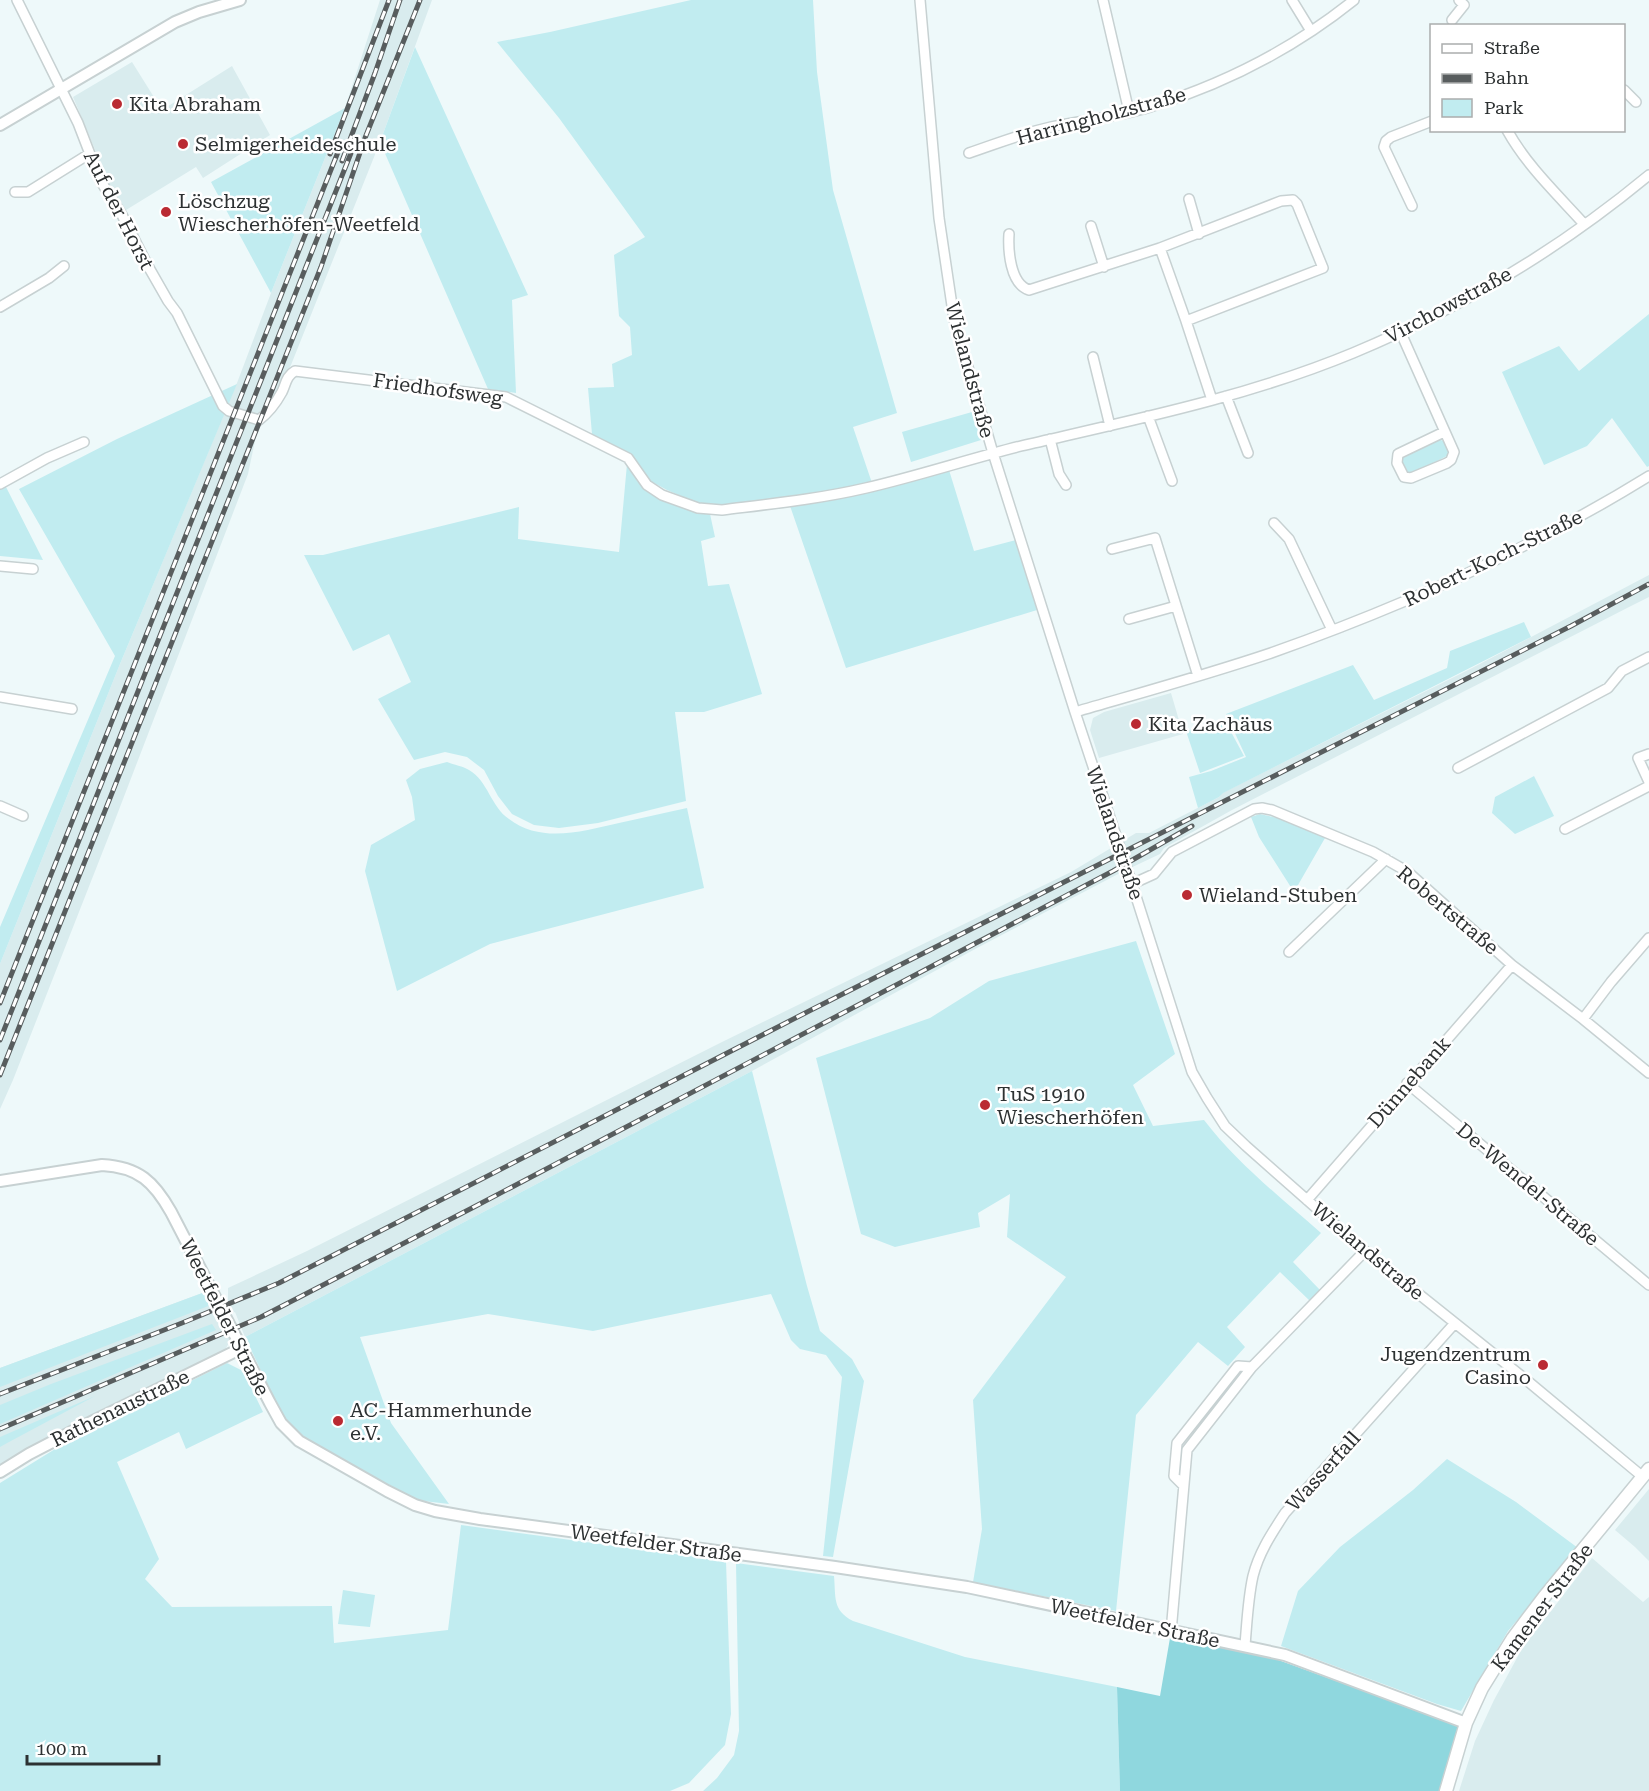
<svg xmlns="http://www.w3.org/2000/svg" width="1649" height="1791" font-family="'Roboto Serif',serif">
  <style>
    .built { fill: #d9ecee }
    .green { fill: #c1ecf0 }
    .forest { fill: #8fd7de }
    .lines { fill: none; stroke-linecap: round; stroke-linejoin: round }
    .minor-casing { stroke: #c7d1d2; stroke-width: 12 }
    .tertiary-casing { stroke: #c7d1d2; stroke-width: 14 }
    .secondary-casing { stroke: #c7d1d2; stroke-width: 15 }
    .minor { stroke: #fff; stroke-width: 9 }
    .tertiary { stroke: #fff; stroke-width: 10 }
    .secondary { stroke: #fff; stroke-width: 12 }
    .rail-casing { stroke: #585d5e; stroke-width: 5 }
    .rail { stroke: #fff; stroke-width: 3; stroke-dasharray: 9; stroke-linecap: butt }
    .poi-dot { fill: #ba2a32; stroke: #fff; stroke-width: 2 }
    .labels { text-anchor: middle; stroke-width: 5; stroke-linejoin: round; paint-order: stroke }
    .poi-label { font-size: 20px; fill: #2d3132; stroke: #fff; text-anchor: start }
    .street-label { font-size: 20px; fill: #2d3132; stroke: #fff }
  </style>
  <rect width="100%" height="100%" fill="#eef9fa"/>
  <path class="built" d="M380,0H432L380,142L291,365L266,410L256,436L248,474L110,833L13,1080L0,1109V964L120,664L237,383L271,293L345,108Z
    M132,62L162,110L232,66L270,135L203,178L196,167L126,210L104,177L96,152L73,97Z
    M1649,575V597L1631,606L1232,810L1164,848L1160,854L1122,872L977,948L752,1071L245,1337L235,1312L219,1319L230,1341L225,1350L157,1387L70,1427L0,1465V1368L205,1292L212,1306L228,1299V1288L307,1251L722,1042L1071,872L1136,833H1149L1219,797L1222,793L1472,668Z
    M1171,693L1183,734L1099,758L1090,730L1093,718L1104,712Z
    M1649,1489V1561L1635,1547L1615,1530Z
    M1592,1558L1643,1602L1649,1597V1791H1459L1475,1741L1494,1700L1523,1647Z"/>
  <path class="green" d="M691,0H813L817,72L833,190L897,413L853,427L872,483L817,495L707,507L667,490L645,478L633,457L592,434L588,388L614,387L612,364L632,355L630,327L619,316L614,255L645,237L559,118L497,42L550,32Z
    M415,47L528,295L512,300L516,393L488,389L380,142Z
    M345,108L271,293L211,182Z
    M1649,314V466L1647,467L1612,418L1587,446L1544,465L1502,372L1559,346L1579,371Z
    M237,384L120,664L0,964V927L115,656L19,489L117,439Z
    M972,412L981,440L911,462L902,432Z
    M1439,439L1445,442L1449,455L1413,473H1407C1403,467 1398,461 1403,455Z
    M627,464C633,470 634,479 640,484C656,501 688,509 710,514L715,537L701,541L708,586L729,584L762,694L704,712H675L686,801L598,823L559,828L534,825L512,814L498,796L484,770L467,757L445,752L414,760L378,699L411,682L389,634L353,651L304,555H323L519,507L518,539L619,552Z
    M949,470L974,551L1016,540L1037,610L846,668L789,503Z
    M5,485L43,560L0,556V488Z
    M1524,622L1531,637L1223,793L1219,797L1198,808L1189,777L1211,771L1246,757L1226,714L1353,665L1374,700L1447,668L1450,651Z
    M1224,719L1244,756L1200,773L1186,731Z
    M447,762C454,765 463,766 469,770C488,781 491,807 509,819C542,844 583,831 619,823C642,818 664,813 687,808L704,888L490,944L397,991L365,871L371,845L415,820L412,797L406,780L420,769Z
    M1534,776L1554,816L1515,834L1492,813L1495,797Z
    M1260,814L1277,818L1325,838L1294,892L1259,837L1251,817Z
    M1136,941L1175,1054L1133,1085L1153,1126L1204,1120C1237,1163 1280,1197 1321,1233L1293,1262L1320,1290L1310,1301L1280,1272L1227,1327L1245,1347L1228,1366L1198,1342L1136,1415L1116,1611L973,1582L982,1529L973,1400L1066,1277L1007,1237L1010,1194L978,1213L980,1227L895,1247L861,1234L816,1058L930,1018L989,981Z
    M752,1071L807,1286L820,1331L852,1359L864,1381L833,1557L823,1556L842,1377L826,1355L800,1349L791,1340L771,1294L593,1331L488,1314L360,1337L391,1423L449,1504L415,1500L314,1445L284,1419L245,1337Z
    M205,1292L211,1305L0,1387V1368Z
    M212,1324L216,1330L0,1424V1405L51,1384Z
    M227,1363L243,1371L263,1412L186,1449L179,1432L117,1462L159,1559L145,1579L172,1607L332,1606L334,1643L448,1630L461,1525L726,1561L731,1714L725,1745L689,1783L670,1791H0V1483L60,1446Z
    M95,1396L9,1442L0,1447V1437Z
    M1447,1459L1516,1502L1578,1548L1508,1631L1461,1711L1437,1704L1281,1646L1298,1591L1340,1547L1413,1490Z
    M736,1563L834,1576C836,1597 832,1610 853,1621L965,1657L1117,1687L1120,1791H703L717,1778L734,1755L739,1731Z
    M343,1590L375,1595L370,1627L338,1624Z"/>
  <path class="forest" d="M1170,1638L1270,1657L1463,1727L1440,1791H1120L1117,1687L1160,1696Z"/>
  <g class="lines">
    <g class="minor-casing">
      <path id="minor" d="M17,0L78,123L100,180L122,215L148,266L168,301L177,313L223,406L229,411L259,420C268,413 276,403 282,392C286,384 286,376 295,371L506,397L628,458L647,485L662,495L698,508L722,510C770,504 819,499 866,488C918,476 969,459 1021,446C1133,420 1247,397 1353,353C1459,309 1561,248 1649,175
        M920,0L939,218L954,319L993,453L1075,712L1132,884L1192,1072L1207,1098L1225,1126L1246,1146L1365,1251L1530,1383L1643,1477
        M1103,0L1127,103L1130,112
        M1292,0L1311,31
        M1452,20L1464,5L1459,0
        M1624,90L1636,102
        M1507,130C1527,166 1557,194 1584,224
        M969,153C996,144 1023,133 1051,127C1084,120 1117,117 1150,107C1224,84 1293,49 1354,0
        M15,192H28L89,154
        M1189,199L1199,234
        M1412,206L1384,147L1386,141L1391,137L1432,121
        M1091,226L1104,267
        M1009,234C1008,250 1010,284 1029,290L1160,248L1186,321L1212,400
        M1160,248L1281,201L1293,200L1297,204L1323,268L1186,321
        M0,307L49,278L64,266
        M1400,331L1454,452L1451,460L1447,463L1411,478L1404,477L1397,463L1398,454L1444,432
        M1093,357L1110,426
        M1226,396L1248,453
        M1148,416L1172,481
        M1050,439L1059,474L1066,485
        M0,484L47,458L84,442
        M1274,523L1289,539L1332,630
        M1112,549L1155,538L1198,676
        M0,566L33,569
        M1129,619L1176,606
        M0,697L72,709
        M1075,712C1140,693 1206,675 1271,653C1401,607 1531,549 1649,476
        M1649,754L1638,758L1649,782
        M1458,768L1608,688L1622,671L1649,657
        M0,806L23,816
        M1565,829L1649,786
        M1132,884L1154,874L1172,852L1254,809L1262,808L1272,810L1373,852L1408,872L1512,965L1583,1019L1649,1073
        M1289,952L1386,859
        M1583,1019L1611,982L1649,938
        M1407,1083L1649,1285
        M1307,1200L1512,965
        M1183,1485L1174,1476L1177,1443L1238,1366L1252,1367
        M1171,1632L1187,1450L1252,1367L1365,1251
        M1245,1645C1247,1622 1248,1598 1253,1576C1259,1552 1272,1533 1285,1513L1455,1323"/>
    </g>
    <g class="tertiary-casing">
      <path id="tertiary" d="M0,125L175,22L199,12L240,0
        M0,1181L102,1165C139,1167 154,1182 171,1212L270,1403L281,1423L299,1441L387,1491L415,1505L435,1511L480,1519L835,1567L967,1587L1285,1655L1466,1723
        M0,1472L29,1454L81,1427L242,1348"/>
    </g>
    <g class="secondary-casing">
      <path id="secondary" d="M1446,1791L1466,1723L1482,1688L1513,1638L1544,1597L1649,1469"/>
    </g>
    <use href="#minor" class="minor"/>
    <use href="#tertiary" class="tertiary"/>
    <use href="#secondary" class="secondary"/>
    <g class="rail-casing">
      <path id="rail" d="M330,154L389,0
        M342,161L375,73L400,0
        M0,1003L340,147
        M0,1040L351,153
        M0,1075L321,267L365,138L420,0
        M0,1394L182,1323L279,1283L811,1010L1571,626L1649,584
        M0,1429L261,1317L472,1208L1113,871L1192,826"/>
    </g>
    <use href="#rail" class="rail"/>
  </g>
  <g class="poi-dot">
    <circle cx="117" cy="104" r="6"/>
    <circle cx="183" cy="144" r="6"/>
    <circle cx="166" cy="212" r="6"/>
    <circle cx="1136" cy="724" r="6"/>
    <circle cx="1187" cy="895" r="6"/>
    <circle cx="985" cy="1105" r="6"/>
    <circle cx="1543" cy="1365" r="6"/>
    <circle cx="338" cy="1421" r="6"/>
  </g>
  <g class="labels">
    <g class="poi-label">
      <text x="129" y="111">Kita Abraham</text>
      <text x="195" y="151">Selmigerheideschule</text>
      <text x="178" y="208">Löschzug<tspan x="178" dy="23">Wiescherhöfen-Weetfeld</tspan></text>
      <text x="1148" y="731">Kita Zachäus</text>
      <text x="1199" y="902">Wieland-Stuben</text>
      <text x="997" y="1101">TuS 1910<tspan x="997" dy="23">Wiescherhöfen</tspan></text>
      <text x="1531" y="1361" text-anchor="end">Jugendzentrum<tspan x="1531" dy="23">Casino</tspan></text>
      <text x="350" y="1417">AC-Hammerhunde<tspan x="350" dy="23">e.V.</tspan></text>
    </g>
    <g class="street-label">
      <text transform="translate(1101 116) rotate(-15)" y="7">Harringholzstraße</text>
      <text transform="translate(119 210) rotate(63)" y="7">Auf der Horst</text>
      <text transform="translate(1448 305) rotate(-28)" y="7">Virchowstraße</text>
      <text transform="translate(970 370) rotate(75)" y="7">Wielandstraße</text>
      <text transform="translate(438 389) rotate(8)" y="7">Friedhofsweg</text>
      <text transform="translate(1493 558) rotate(-26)" y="7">Robert-Koch-Straße</text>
      <text transform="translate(1115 833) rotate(71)" y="7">Wielandstraße</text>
      <text transform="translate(1448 910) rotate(40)" y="7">Robertstraße</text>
      <text transform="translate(1409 1082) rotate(-49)" y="7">Dünnebank</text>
      <text transform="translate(1528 1184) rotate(40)" y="7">De-Wendel-Straße</text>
      <text transform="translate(1368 1251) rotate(40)" y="7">Wielandstraße</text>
      <text transform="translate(225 1317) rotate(63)" y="7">Weetfelder Straße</text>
      <text transform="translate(120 1408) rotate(-26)" y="7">Rathenaustraße</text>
      <text transform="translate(1323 1471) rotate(-48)" y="7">Wasserfall</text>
      <text transform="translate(656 1543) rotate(8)" y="7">Weetfelder Straße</text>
      <text transform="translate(1542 1607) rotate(-53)" y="7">Kamener Straße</text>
      <text transform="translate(1135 1623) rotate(12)" y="7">Weetfelder Straße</text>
    </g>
  </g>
  <rect x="1430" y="24" width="195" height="108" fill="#ffffff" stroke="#abadad" stroke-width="1.5"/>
  <rect x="1442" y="44" width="30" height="9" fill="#ffffff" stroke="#abadad" stroke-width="1.5"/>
  <text x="1484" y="54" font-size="18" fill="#2d3132">Straße</text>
  <rect x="1442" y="74" width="30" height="9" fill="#585d5e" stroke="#abadad" stroke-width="1.5"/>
  <text x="1484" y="84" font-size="18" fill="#2d3132">Bahn</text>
  <rect x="1442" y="99" width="30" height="18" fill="#c1ecf0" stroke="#abadad" stroke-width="1.5"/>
  <text x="1484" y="114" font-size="18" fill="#2d3132">Park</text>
  <path d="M27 1755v9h132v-9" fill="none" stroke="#2d3132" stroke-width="3"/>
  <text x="36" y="1755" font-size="18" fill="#2d3132" stroke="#ffffff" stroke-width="4.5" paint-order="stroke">100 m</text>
</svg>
